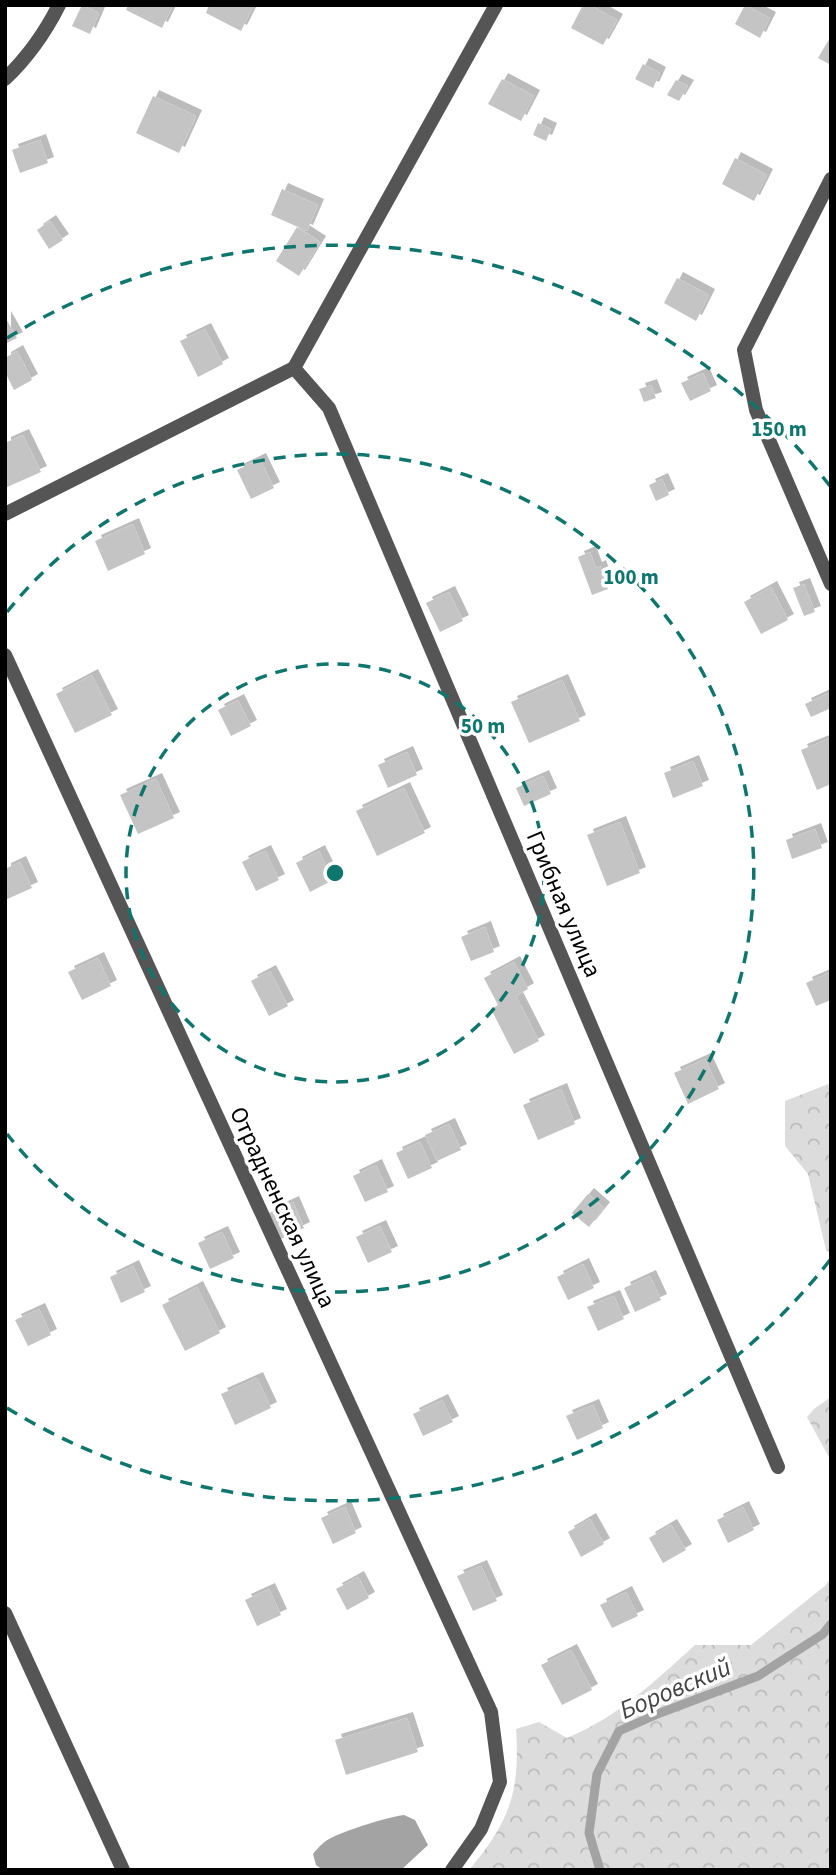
<svg xmlns="http://www.w3.org/2000/svg" width="836" height="1875" font-family="'Source Sans 3',sans-serif">
  <style>
    .forest { fill: url(#forest-crowns) }
    .water { fill: #a3a3a3 }
    .lines { fill: none; stroke-linecap: round; stroke-linejoin: round }
    .stream { stroke: #a3a3a3; stroke-width: 9 }
    .building { fill: #c4c4c4; filter: url(#shadow) }
    .street { stroke: #555; stroke-width: 14 }
    .ring { fill: none; stroke: #0f766e; stroke-width: 3.5; stroke-dasharray: 12 9 }
    .labels { text-anchor: middle; stroke-width: 7; stroke-linejoin: round; paint-order: stroke }
    .street-label { font-size: 24px; fill: #000; stroke: #fff }
    .water-label { font-size: 26px; font-style: italic; fill: #444; stroke: #fff }
    .centre { fill: #0f766e; stroke: #fff; stroke-width: 3.5 }
    .ring-label { font-size: 21px; text-anchor: middle; font-weight: bold; fill: #0f766e; stroke: #fff; stroke-width: 7; stroke-linejoin: round; paint-order: stroke }
  </style>
  <defs>
    <pattern id="forest-crowns" width="20" height="18" patternUnits="userSpaceOnUse" patternTransform="scale(1.75)"><rect width="20" height="18" fill="#dcdcdc"/><path d="M2 6a3 3 0 1 1 6 0M12 15a3 3 0 1 1 6 0" fill="none" stroke="#bbb"/></pattern>
    <filter id="shadow"><feDropShadow dx="6" dy="-6" stdDeviation="0" flood-color="#0004"/></filter>
  </defs>
  <rect width="100%" height="100%" fill="#fff"/>
  <path class="forest" d="M831,1083V1253L826,1250L808,1174L785,1146V1101Z
    M831,1397V1461L807,1417L815,1408Z
    M831,1577V1870H469C510,1821 520,1793 516,1729L539,1722L567,1738C619,1716 654,1682 695,1645H751L826,1585Z"/>
  <path class="water" d="M404,1815L415,1820L428,1845L401,1870H323L316,1865L313,1854C318,1848 322,1843 329,1839C343,1831 388,1817 404,1815Z"/>
  <g class="lines">
    <path class="stream" d="M600,1870L589,1833L597,1774L619,1731L660,1713L758,1676L823,1634L831,1624"/>
  </g>
  <path class="building" d="M82,5L99,13L90,34L72,26Z
    M128,5H173L162,28L126,10Z
    M209,5H254L241,31L206,13Z
    M583,5H590L617,20L603,45L571,28Z
    M745,5L770,18L760,38L735,24Z
    M831,36V65L818,58Z
    M643,64L660,73L653,88L635,79Z
    M502,79L534,96L521,121L488,104Z
    M676,80L688,86L679,101L667,95Z
    M153,96L196,116L179,153L136,133Z
    M538,123L551,129L546,141L533,135Z
    M40,140L48,163L20,173L12,150Z
    M735,158L767,175L754,201L722,184Z
    M282,189L318,205L307,231L271,215Z
    M50,221L63,240L49,249L37,230Z
    M297,227L320,242L299,276L276,261Z
    M677,278L709,295L696,321L664,303Z
    M5,317L17,338L5,344Z
    M205,329L223,364L198,377L180,341Z
    M17,351L32,380L14,390L5,372V358Z
    M703,373L711,391L690,401L681,383Z
    M651,385L656,398L644,402L639,389Z
    M23,435L41,472L5,488V443Z
    M260,459L274,488L251,499L237,470Z
    M662,479L669,495L656,501L649,485Z
    M133,524L145,554L108,571L95,541Z
    M590,552L596,568L600,566L608,589L592,595L578,557Z
    M804,584L815,612L804,616L793,588Z
    M771,587L788,620L761,634L744,602Z
    M449,592L463,621L440,632L426,603Z
    M92,675L112,715L75,733L56,694Z
    M562,680L580,721L529,743L511,702Z
    M831,692V708L811,717L805,704Z
    M238,700L251,726L231,736L218,710Z
    M831,738V784L817,790L801,750Z
    M407,752L417,775L388,788L378,765Z
    M693,761L703,786L673,798L664,773Z
    M543,776L551,794L524,806L516,788Z
    M156,779L174,818L138,834L120,795Z
    M404,788L425,833L377,856L356,811Z
    M620,822L640,873L607,886L587,835Z
    M815,829L822,848L792,859L786,840Z
    M265,851L279,880L256,891L242,862Z
    M319,851L333,880L310,892L296,863Z
    M20,862L32,888L5,900V869Z
    M485,927L494,952L471,961L461,937Z
    M98,958L111,986L82,1000L68,972Z
    M514,962L528,989L516,996L539,1041L514,1054L491,1009L498,1005L484,978Z
    M270,971L288,1006L269,1016L251,981Z
    M831,972V1000L816,1006L806,983Z
    M705,1059L719,1089L688,1104L674,1073Z
    M561,1089L575,1124L538,1140L523,1105Z
    M449,1124L461,1150L437,1161L425,1135Z
    M420,1142L432,1168L408,1179L396,1153Z
    M376,1165L388,1192L365,1202L353,1176Z
    M588,1194L604,1208L589,1227L572,1213Z
    M293,1202L304,1228L281,1239L269,1213Z
    M380,1226L392,1252L368,1263L356,1237Z
    M222,1232L234,1258L210,1269L198,1243Z
    M583,1264L594,1288L568,1300L557,1277Z
    M133,1266L145,1292L121,1303L110,1277Z
    M650,1276L661,1300L635,1312L624,1288Z
    M197,1287L220,1333L185,1351L162,1305Z
    M614,1296L624,1319L598,1331L587,1307Z
    M39,1309L51,1335L28,1346L15,1320Z
    M257,1378L271,1408L235,1425L221,1394Z
    M442,1400L453,1422L423,1436L413,1414Z
    M593,1405L603,1428L577,1440L566,1416Z
    M345,1507L356,1533L333,1544L321,1518Z
    M743,1507L754,1530L728,1543L717,1520Z
    M590,1519L604,1544L581,1557L568,1532Z
    M671,1525L686,1550L663,1563L649,1538Z
    M481,1566L497,1601L473,1611L457,1576Z
    M358,1577L369,1598L347,1610L336,1589Z
    M269,1589L281,1615L257,1626L245,1600Z
    M626,1592L638,1616L612,1628L600,1605Z
    M571,1650L592,1690L562,1705L541,1665Z
    M407,1718L418,1752L346,1775L335,1740Z"/>
  <g class="lines">
    <path class="street" d="M5,79C28,57 45,33 59,5
      M831,179L744,350L756,410L831,584
      M294,368L329,408L778,1467
      M5,514L294,368L496,5
      M5,655L491,1712L500,1782L481,1829L452,1870
      M5,1613L123,1870"/>
  </g>
  <g class="ring">
    <circle cx="335" cy="873" r="209"/>
    <path d="M7 612A419 419 0 1 1 7 1134"/>
    <path d="M830 1260A628 628 0 0 1 7 1408M7 338A628 628 0 0 1 830 486"/>
  </g>
  <g class="labels">
    <g class="street-label">
      <text transform="translate(564 904) rotate(67)" y="8">Грибная улица</text>
      <text transform="translate(283 1207) rotate(65)" y="8">Отрадненская улица</text>
    </g>
    <g class="water-label">
      <text transform="translate(675 1688) rotate(-23)" y="9">Боровский</text>
    </g>
  </g>
  <circle cx="335" cy="873" r="10" class="centre"/>
  <g class="ring-label">
    <text x="779" y="436">150 m</text>
    <text x="631" y="584">100 m</text>
    <text x="483" y="733">50 m</text>
  </g>
  <rect width="836" height="1875" fill="none" stroke="#000000" stroke-width="14"/>
</svg>
